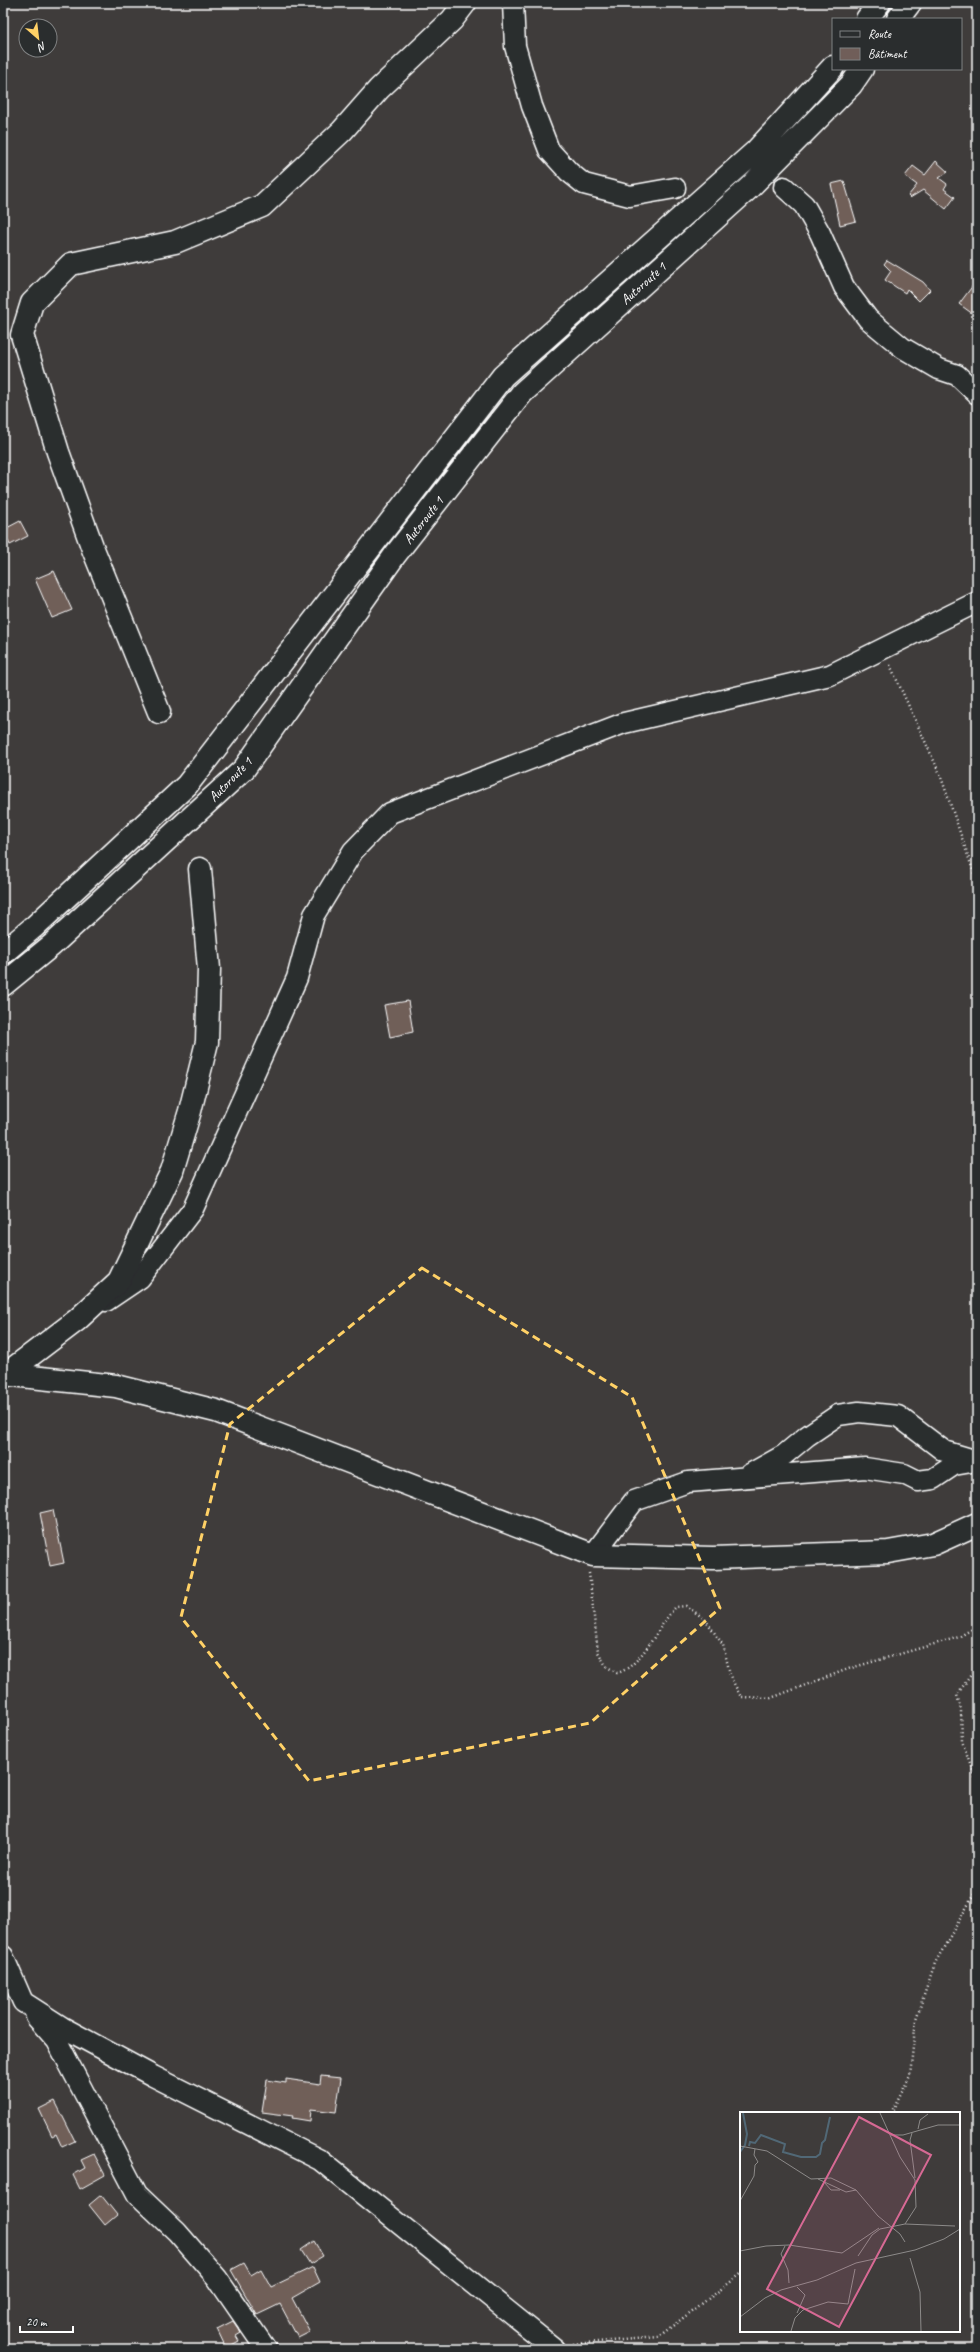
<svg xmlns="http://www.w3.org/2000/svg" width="980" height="2352" font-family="Caveat,sans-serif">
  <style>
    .building { fill: #705e59; stroke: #fff }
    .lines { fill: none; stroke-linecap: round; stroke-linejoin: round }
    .street-casing { stroke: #fff; stroke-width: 23 }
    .secondary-casing { stroke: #fff; stroke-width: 25 }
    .path { stroke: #fff; stroke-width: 2.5; stroke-dasharray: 1 3; stroke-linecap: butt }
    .street { stroke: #2a2d2e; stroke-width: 20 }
    .secondary { stroke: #2a2d2e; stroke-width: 22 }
    .marked { fill: none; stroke: #ffd166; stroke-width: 3; stroke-dasharray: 8 5; stroke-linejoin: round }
    .labels { text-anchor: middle; stroke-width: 3; stroke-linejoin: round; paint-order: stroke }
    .street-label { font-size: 14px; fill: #fff; stroke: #2a2d2e }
    .inset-river { fill: none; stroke: #516876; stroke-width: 2 }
    .inset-road { fill: none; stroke: #8c8a89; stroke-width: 1 }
    .view { fill: #d76994; fill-opacity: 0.15; stroke: #d76994; stroke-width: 2 }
    .inset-edge { fill: none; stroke: #fff; stroke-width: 2 }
  </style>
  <rect width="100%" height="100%" fill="#3f3c3b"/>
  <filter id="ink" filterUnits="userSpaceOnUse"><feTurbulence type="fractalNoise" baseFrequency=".025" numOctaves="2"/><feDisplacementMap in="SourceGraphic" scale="8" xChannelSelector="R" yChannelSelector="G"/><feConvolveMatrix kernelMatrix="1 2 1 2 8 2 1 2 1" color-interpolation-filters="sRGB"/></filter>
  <g filter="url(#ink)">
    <path class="building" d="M936,161L948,172L939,178L947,184L944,189L955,197L946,209L923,190L910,198L908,196L917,185L905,176L913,166L925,175Z
      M844,181L856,221L840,225L831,184Z
      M887,260L923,282L930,290L919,301L907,289L905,293L885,280L891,271L884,264Z
      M977,280V317L959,304Z
      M20,521L28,536L10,545L3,530Z
      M54,571L72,610L52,618L35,579Z
      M408,1001L413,1032L390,1037L384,1005Z
      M53,1510L64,1563L50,1566L40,1513Z
      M321,2076L341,2078L336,2112L311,2109L310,2121L292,2118L293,2116L262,2112L267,2080L286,2083V2079L320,2084Z
      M55,2101L75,2141L62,2147L56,2134L52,2136L39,2109Z
      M94,2154L105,2175L80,2189L73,2175L85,2168L81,2160Z
      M101,2195L117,2215L105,2225L89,2205Z
      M314,2241L323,2256L310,2264L301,2250Z
      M244,2263L251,2275L261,2269L271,2287L313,2267L320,2282L292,2298L310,2332L298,2338L280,2304L257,2315L231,2270Z
      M233,2321L241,2333L236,2336L239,2341L226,2348L217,2329Z"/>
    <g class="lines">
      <g class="street-casing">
        <path id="street" d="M513,3L515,46L532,106L549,150L569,172L584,184L630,196L675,188
          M784,187L804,205L820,233L844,287L868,319L903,348L939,369L957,375L977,394
          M106,1301L140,1278L193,1209L297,978L314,915L353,851L390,813L624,723L830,675L977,602
          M750,1474L784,1455L807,1436L838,1415L859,1412L898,1416L944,1451L974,1460
          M593,1555L634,1501L688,1482L865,1468L904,1474L918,1481L933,1479L954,1465L977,1461
          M3,1956L23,2002L62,2027L153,2076L320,2160L555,2349
          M36,2017L57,2041L137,2194L177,2232L217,2278L266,2349"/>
      </g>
      <g class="secondary-casing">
        <path id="secondary" d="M867,19L879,3
          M898,19L910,3
          M159,712L93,549L58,452L22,335L32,303L71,264L175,242L262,206L342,131L379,89L452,20L465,3
          M3,953L35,926L187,785L503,376L756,151L833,67
          M3,985L52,945L244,769L395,555L522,393L749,188L851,85L862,69
          M3,1374L116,1386L216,1411L593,1555L713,1558L888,1552L933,1544L977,1524
          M6,1374L77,1320L119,1281L172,1171L190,1111L207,1042L209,969L200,869"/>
      </g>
      <path class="path" d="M890,665L940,774L977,882
        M589,1573L598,1652L606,1666L617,1673C642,1667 658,1625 676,1607L686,1606L705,1619L723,1645L731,1678L741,1697L771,1698L851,1668L959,1637L977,1626
        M977,1666L957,1695L961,1710L962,1741L977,1782
        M891,2113L910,2075L916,2019L935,1963L977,1889
        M573,2344L658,2337L741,2274"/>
      <use href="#street" class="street"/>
      <use href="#secondary" class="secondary"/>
    </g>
  </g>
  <path class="marked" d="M422,1268L632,1397L720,1608L590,1723L309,1781L181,1617L230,1424Z"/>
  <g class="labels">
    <g class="street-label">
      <text transform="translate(643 283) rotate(-42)" y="5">Autoroute 1</text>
      <text transform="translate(423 520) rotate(-52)" y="5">Autoroute 1</text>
      <text transform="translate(230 779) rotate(-46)" y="5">Autoroute 1</text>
    </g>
  </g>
  <g transform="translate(740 2112)">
    <rect width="220" height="220" fill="#3f3c3b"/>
    <path class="inset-river" d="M9,34L10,30L15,31L21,23L45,32L43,40L61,45H76L80,42L82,31L85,28L90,5M0,40L5,33L7,22L3,1"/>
    <path class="inset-road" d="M178,17L180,8L188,2M172,21L170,28L175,66M151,23H163L198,13H220M0,34L27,39L71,67L91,66L116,78L138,104L160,122L165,130M78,67L106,80L116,78M84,70L91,78H100M0,89L14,64L15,53L18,50L14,43L15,37M165,112L215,114M45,134L41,142L48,158L49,171M0,139L26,134L49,133L102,141L139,116M118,144L132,123L140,117L165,112L176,95L175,68L160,45L140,1M170,146L180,180L181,219M57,175L65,183L57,201M0,205L25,186L41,178L77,168L116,151L175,138L204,127L220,117M51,219L55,206L63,198L88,190L108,192L115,157"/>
    <path class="view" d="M119,5L191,43L99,215L27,177Z"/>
    <rect width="220" height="220" class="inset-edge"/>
  </g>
  <rect width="980" height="2352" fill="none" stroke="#2a2d2e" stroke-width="16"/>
  <rect x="8" y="8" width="964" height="2336" fill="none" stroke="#fff" stroke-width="1.5" filter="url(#ink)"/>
  <rect x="832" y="18" width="130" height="52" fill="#2a2d2e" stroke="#7f8182"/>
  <rect x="840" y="31" width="20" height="6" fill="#2a2d2e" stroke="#7f8182"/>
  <text x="868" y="38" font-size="12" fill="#ffffff">Route</text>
  <rect x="840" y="48" width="20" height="12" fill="#705e59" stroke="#7f8182"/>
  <text x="868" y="58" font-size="12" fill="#ffffff">Bâtiment</text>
  <g transform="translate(38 38) rotate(152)"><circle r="19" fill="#2a2d2e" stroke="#7f8182"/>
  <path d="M0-3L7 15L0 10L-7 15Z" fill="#ffd166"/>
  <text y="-6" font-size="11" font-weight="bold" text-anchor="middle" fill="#ffffff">N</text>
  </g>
  <path d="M20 2326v6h53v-6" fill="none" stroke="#ffffff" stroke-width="2"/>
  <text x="26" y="2326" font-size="12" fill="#ffffff" stroke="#2a2d2e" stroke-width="3" paint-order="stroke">20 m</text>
</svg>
